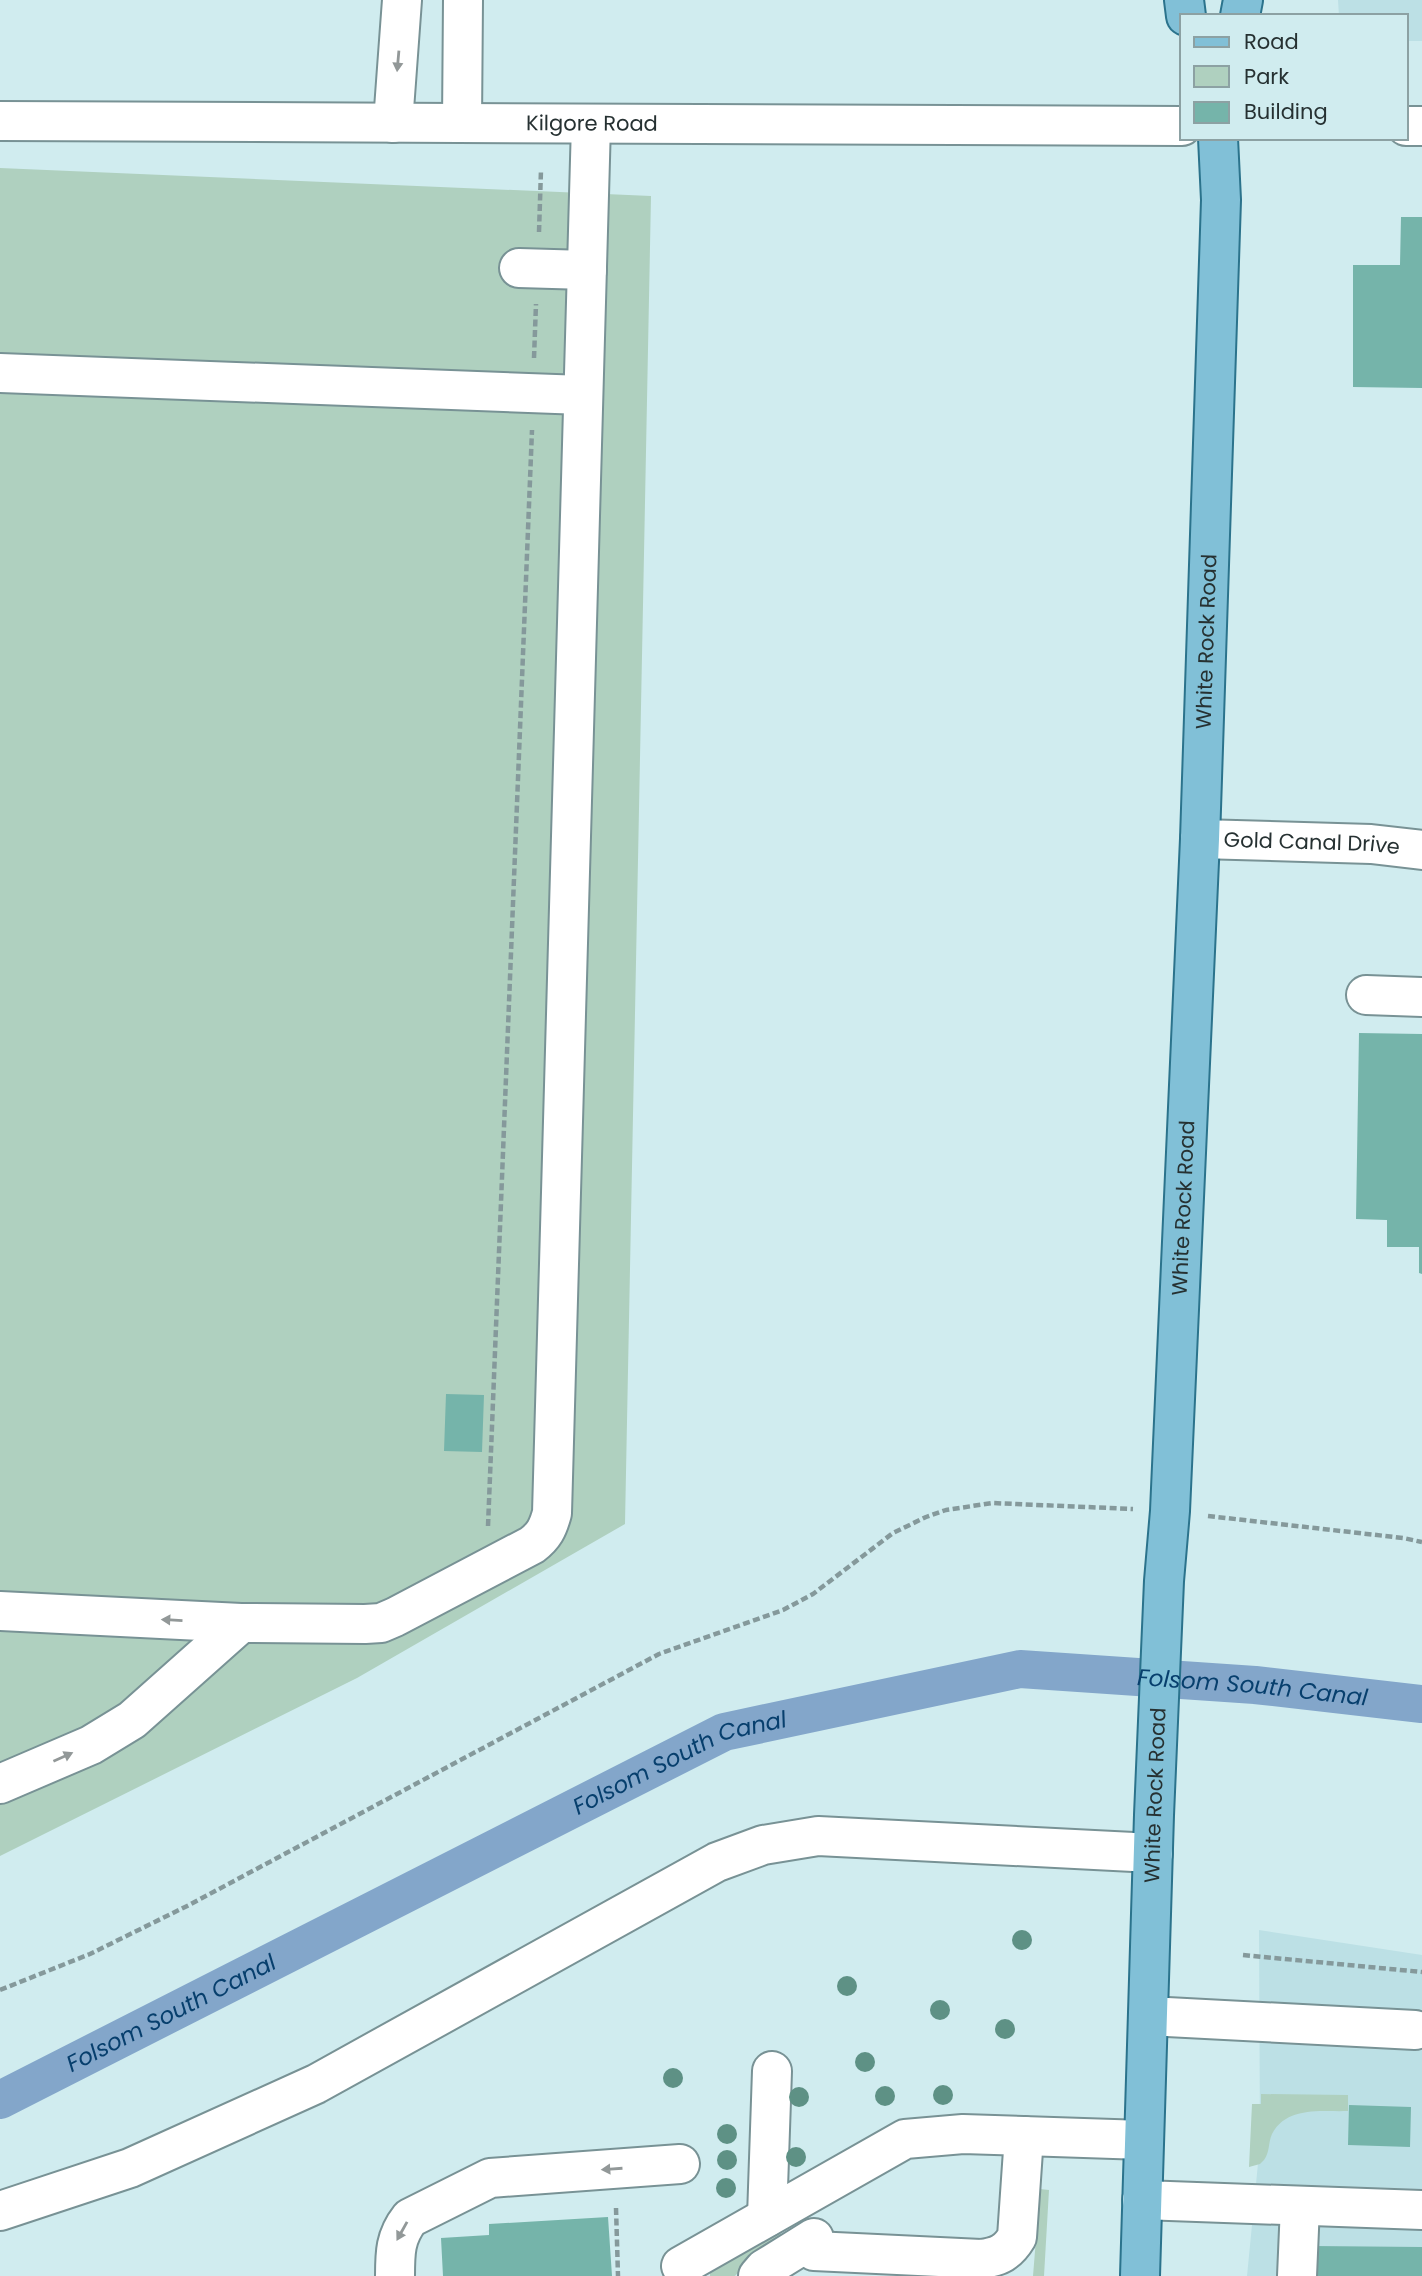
<svg xmlns="http://www.w3.org/2000/svg" width="1422" height="2276" font-family="Poppins,sans-serif">
  <style>
    .built { fill: #bce0e5 }
    .green { fill: #afd0bf }
    .lines { fill: none; stroke-linecap: round; stroke-linejoin: round }
    .canal { stroke: #83a6ca; stroke-width: 38 }
    .building { fill: #75b4aa }
    .minor-casing { stroke: #789295; stroke-width: 42 }
    .major-casing { stroke: #2b738c; stroke-width: 42 }
    .path { stroke: #85999b; stroke-width: 4.5; stroke-dasharray: 7 3.5; stroke-linecap: butt }
    .minor { stroke: #fff; stroke-width: 38 }
    .major { stroke: #81c0d7; stroke-width: 38 }
    .tree { fill: #5e9185 }
    .oneway { fill: #929898 }
    .labels { text-anchor: middle; stroke-width: 5; stroke-linejoin: round; paint-order: stroke }
    .street-label { font-size: 21px; fill: #263132; stroke: #d0ecef }
    .water-label { font-size: 23px; font-style: italic; fill: #073f6d; stroke: #d0ecef }
  </style>
  <rect width="100%" height="100%" fill="#d0ecef"/>
  <path class="built" d="M1338,0H1422V41H1406V16H1339Z
    M1259,1930L1422,1955V2276H1247L1260,2143Z"/>
  <path class="green" d="M0,168L651,196L625,1524L357,1678L0,1856Z
    M1261,2094L1348,2095V2111C1321,2112 1287,2106 1272,2134C1268,2143 1270,2152 1264,2160L1260,2164L1249,2167L1252,2104H1261Z
    M1040,2189L1049,2190L1044,2276H1033Z
    M777,2231L784,2238L751,2258L735,2276H710V2266Z"/>
  <g class="lines">
    <path class="canal" id="s1" d="M0,2100L724,1732L1020,1669L1255,1685L1422,1704"/>
  </g>
  <path class="building" d="M1401,217H1422V388L1353,387V265H1400Z
    M1359,1033L1422,1034V1274L1419,1273V1247H1387V1220L1356,1219Z
    M446,1394L484,1395L482,1452L444,1451Z
    M1349,2105L1411,2107L1410,2147L1348,2145Z
    M608,2217L612,2276H443L441,2238L489,2235V2224Z
    M1312,2246L1422,2247V2276H1311Z"/>
  <g class="lines">
    <g class="minor-casing">
      <g id="minor">
        <path id="s2" d="M0,121L1182,126"/>
        <path d="M393,123L402,0"/>
        <path d="M462,123L463,0"/>
        <path d="M1406,126H1422"/>
        <path d="M519,268L587,270"/>
        <path d="M0,373L583,395"/>
        <path id="s3" d="M1200,839L1371,844L1422,850"/>
        <path d="M1366,995L1422,997"/>
        <path d="M0,1611L241,1623L365,1624L381,1623L395,1617L532,1545C544,1536 548,1528 552,1513L591,124"/>
        <path d="M0,1784L91,1745L132,1720L241,1623"/>
        <path d="M1148,2016L1415,2030"/>
        <path d="M1142,2200L1422,2210"/>
        <path d="M0,2211L130,2168L316,2084L717,1862L763,1845L818,1836L1153,1853"/>
        <path d="M767,2217L772,2071"/>
        <path d="M814,2251L981,2259C999,2257 1008,2252 1017,2237L1024,2136"/>
        <path d="M681,2266L905,2139L963,2134L1144,2140"/>
        <path d="M395,2276C395,2253 395,2237 410,2218L490,2178L680,2164"/>
        <path d="M758,2276L764,2269L814,2238"/>
        <path d="M1297,2276L1300,2206"/>
      </g>
    </g>
    <g class="major-casing">
      <g id="major">
        <path d="M1184,0L1186,16"/>
        <path d="M1240,16L1243,0"/>
        <path id="s4" d="M1140,2276L1154,1815L1164,1581L1170,1511L1200,839L1221,200L1218,138"/>
      </g>
    </g>
    <path class="path" d="M539,232L541,170
      M534,358L536,304
      M1208,1516L1403,1538L1422,1542
      M488,1526L532,430
      M1243,1955L1422,1972
      M0,1990L90,1954L189,1905L659,1654L783,1610L813,1594L893,1533L926,1517L946,1510L992,1503L1133,1509
      M616,2208L618,2276"/>
    <use href="#minor" class="minor"/>
    <use href="#major" class="major"/>
  </g>
  <g class="tree">
    <circle cx="1022" cy="1940" r="10"/>
    <circle cx="847" cy="1986" r="10"/>
    <circle cx="940" cy="2010" r="10"/>
    <circle cx="1005" cy="2029" r="10"/>
    <circle cx="865" cy="2062" r="10"/>
    <circle cx="673" cy="2078" r="10"/>
    <circle cx="943" cy="2095" r="10"/>
    <circle cx="885" cy="2096" r="10"/>
    <circle cx="799" cy="2097" r="10"/>
    <circle cx="727" cy="2134" r="10"/>
    <circle cx="796" cy="2157" r="10"/>
    <circle cx="727" cy="2160" r="10"/>
    <circle cx="726" cy="2188" r="10"/>
  </g>
  <defs><path id="oneway-solid" d="M-6-.8H1V-3.2L6.5 0L1 3.2V.8H-6Z" transform="scale(1.75)"/></defs>
  <g class="oneway">
    <use href="#oneway-solid" transform="translate(398 61) rotate(95)"/>
    <use href="#oneway-solid" transform="translate(172 1620) rotate(-177)"/>
    <use href="#oneway-solid" transform="translate(63 1757) rotate(-24)"/>
    <use href="#oneway-solid" transform="translate(612 2169) rotate(176)"/>
    <use href="#oneway-solid" transform="translate(402 2231) rotate(119)"/>
  </g>
  <g class="labels">
    <g class="street-label">
      <text dy="7" stroke="none"><textPath href="#s2" startOffset="592">Kilgore Road</textPath></text>
      <text dy="7" stroke="none"><textPath href="#s4" startOffset="1636">White Rock Road</textPath></text>
      <text dy="7" stroke="none"><textPath href="#s3" startOffset="112">Gold Canal Drive</textPath></text>
      <text dy="7" stroke="none"><textPath href="#s4" startOffset="1069">White Rock Road</textPath></text>
      <text dy="7" stroke="none"><textPath href="#s4" startOffset="481">White Rock Road</textPath></text>
    </g>
    <g class="water-label">
      <text dy="8" stroke="none"><textPath href="#s1" startOffset="1348">Folsom South Canal</textPath></text>
      <text dy="8" stroke="none"><textPath href="#s1" startOffset="760">Folsom South Canal</textPath></text>
      <text dy="8" stroke="none"><textPath href="#s1" startOffset="192">Folsom South Canal</textPath></text>
    </g>
  </g>
  <rect x="1180" y="14" width="228" height="126" fill="#d0ecef" stroke="#8ca1a3" stroke-width="2"/>
  <rect x="1194" y="37" width="35" height="10" fill="#81c0d7" stroke="#8ca1a3" stroke-width="2"/>
  <text x="1244" y="49" font-size="21" fill="#263132">Road</text>
  <rect x="1194" y="66" width="35" height="21" fill="#afd0bf" stroke="#8ca1a3" stroke-width="2"/>
  <text x="1244" y="84" font-size="21" fill="#263132">Park</text>
  <rect x="1194" y="102" width="35" height="21" fill="#75b4aa" stroke="#8ca1a3" stroke-width="2"/>
  <text x="1244" y="119" font-size="21" fill="#263132">Building</text>
</svg>
